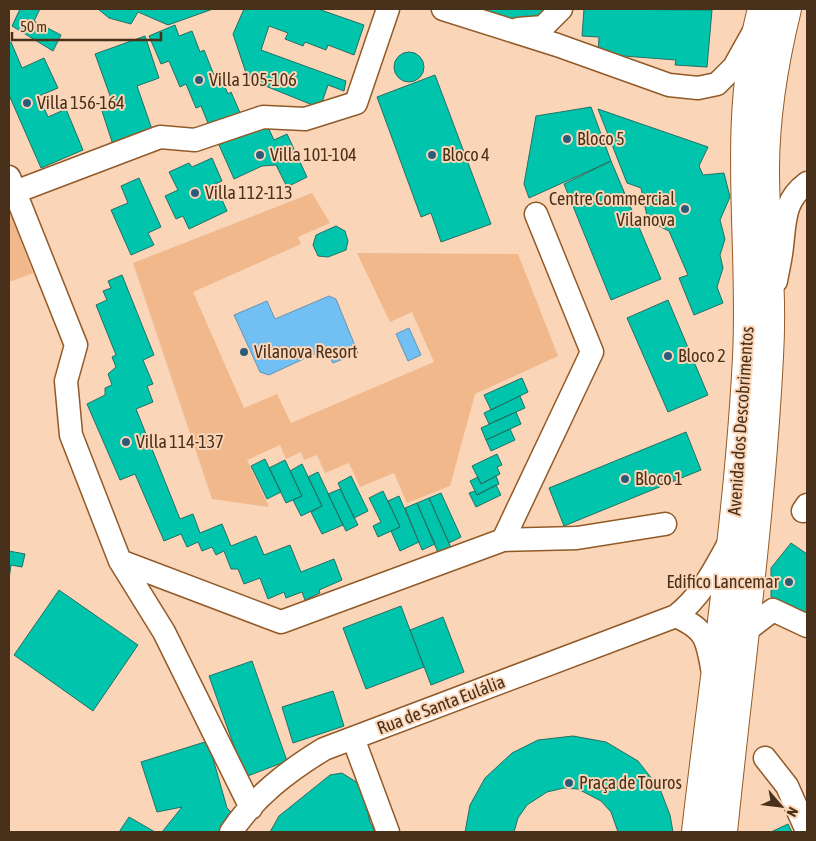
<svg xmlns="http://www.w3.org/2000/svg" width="816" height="841" font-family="'Asap Condensed',sans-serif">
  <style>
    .green { fill: #f0b88b }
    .water { fill: #72bff3; stroke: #6694b2 }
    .building { fill: #00c4ac; stroke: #227164 }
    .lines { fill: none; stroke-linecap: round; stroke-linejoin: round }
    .minor-casing { stroke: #915a28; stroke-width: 25 }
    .major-casing { stroke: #915a28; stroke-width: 30 }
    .minor { stroke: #fff; stroke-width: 22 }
    .major { stroke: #fff; stroke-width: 28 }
    .poi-dot { fill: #2d5c7b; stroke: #fbd5b7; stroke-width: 2 }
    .labels { text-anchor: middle; stroke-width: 4; stroke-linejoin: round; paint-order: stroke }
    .poi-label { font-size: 18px; fill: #49301b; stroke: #fbd5b7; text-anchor: start }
    .street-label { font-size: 18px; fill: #49301b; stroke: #fbd5b7 }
  </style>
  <rect width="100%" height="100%" fill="#fbd5b7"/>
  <path class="green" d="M312,193L330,223L298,237L301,244L193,292L244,408L277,394L291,423L434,362L412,312L390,322L357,253L518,254L558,356L475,394L450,486L407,503L394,473L360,487L349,463L325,473L317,455L304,460L301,452L286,459L280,445L247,460L269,507L212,499L133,263Z
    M9,209L33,273L9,282Z"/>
  <path class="water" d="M329,296L336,299L358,353L333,363L325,349L269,375L260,372L234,315L267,301L275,319Z
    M409,328L421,355L408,361L396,334Z"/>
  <path class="building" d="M20,9H40L34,21L61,35L53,51L12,26Z
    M98,9H213L168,25L138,12L131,24L109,18Z
    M244,9H318L364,25L354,55L328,45L326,50L305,42L303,46L285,39L288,33L269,26L261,50L346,81L344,91L328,85L320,108L248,79L233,34Z
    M457,9H548L531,27Z
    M584,9L712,10L707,67L675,65L676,60L598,54L599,37L582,36Z
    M175,25L179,36L192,31L200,52L204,50L214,75L219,73L228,94L231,92L241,115L210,128L201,106L196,108L186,84L180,87L169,61L161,64L149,36Z
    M145,36L159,78L137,86L154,135L114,148L101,108L113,104L95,54Z
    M11,42L22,68L44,58L58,88L39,96L48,117L66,109L83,150L41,168L9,95V43Z
    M394 67a15 15 0 1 1 30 0a15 15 0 1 1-30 0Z
    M435,75L491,224L441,242L431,213L421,217L377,97Z
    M591,107L611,161L529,198L524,184L536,116Z
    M598,109L708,147L699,166L703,175L724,173L730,197L720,220L725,239L720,255L723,268L717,287L723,303L694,315L679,278L688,275L669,231L648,221L641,188L627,183Z
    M266,123L274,140L287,134L307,177L287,187L276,165L262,166L234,179L219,145Z
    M212,158L222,181L215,184L227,211L189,229L183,216L176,219L165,196L178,190L169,172L189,163L192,167Z
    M611,161L661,279L611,300L564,184Z
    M139,178L161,227L148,233L154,245L131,255L111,210L128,203L121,186Z
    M336,226L345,231L348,241L346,250L328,257L318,256L313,245L316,235Z
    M122,275L154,355L143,360L153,384L147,386L153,402L136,409L180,519L193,514L200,533L222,524L231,546L256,536L264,555L290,545L301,572L334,559L342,580L319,590L320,593L305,600L302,592L286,598L284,592L268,599L260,578L244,584L238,569H231L224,551L216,555L212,547L202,551L198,542L187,547L181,534L164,541L135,474L120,480L87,404L105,395V388L112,385L108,374L116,367L112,357L116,355L96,305L107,300L103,291L111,288L108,281Z
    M668,300L708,395L668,412L627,318Z
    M522,378L528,392L491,410L484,395Z
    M520,396L525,408L489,424L484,413Z
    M516,412L521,424L486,440L481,428Z
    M510,429L515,440L491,451L486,440Z
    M686,432L701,470L564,526L549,488Z
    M497,454L502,465L497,467L500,474L481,484L472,466Z
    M265,459L281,492L267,499L251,466Z
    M285,460L302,496L286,503L269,468Z
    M302,464L322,506L301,516L293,500L302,496L290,471Z
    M318,472L343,525L322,534L311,512L322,506L308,477Z
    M351,476L368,511L354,518L338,483Z
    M496,476L499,484L477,495L470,481L478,477L481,484Z
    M496,485L501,495L476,507L469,493L475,491L477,495Z
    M340,489L358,525L346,531L328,494Z
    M383,491L400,527L378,537L373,526L381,522L369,498Z
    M441,493L461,537L449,543L429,498Z
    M399,496L419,542L400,551L391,531L400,527L388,501Z
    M429,498L452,550L439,555L417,503Z
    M417,503L435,544L422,550L405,508Z
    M791,543L807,554V615L771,597V568Z
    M9,551L25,554L22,567L11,565L9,579Z
    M59,590L138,645L93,711L14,655Z
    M401,606L424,667L366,689L343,628Z
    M443,617L464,672L431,685L410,630Z
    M252,661L287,761L245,777L209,676Z
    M333,691L344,726L293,743L282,707Z
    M573,736L606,742L638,761L660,789L670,815L673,832H618L611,812L601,801L578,789L564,788L547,792L527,805L518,818L514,832H465L470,805L485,778L512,753L538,740Z
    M208,741L227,808L233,814L221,832H162L182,807L157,812L141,762Z
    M342,773L361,785L370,822L375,832H270L279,816L330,775Z
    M129,817L155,832H119Z
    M788,824L792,832H771Z"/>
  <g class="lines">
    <g class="minor-casing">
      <path id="minor" d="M443,9L557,45L669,85L698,88L717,84L734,67L753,33
        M518,29L543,27L561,9
        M9,177L76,345L66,381L71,435L120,561L281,622L503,540L592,352L536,214
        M15,192L160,137L195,140L263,117L305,119L356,103L388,9
        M776,281C778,269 781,258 782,246C785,220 784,200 807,183
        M803,511L807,505
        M503,540L577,538L665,524
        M120,561L164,632L251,808
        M676,616C705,629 707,638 712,668
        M743,633L773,610L807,626
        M353,738L388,832
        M765,758L787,786L807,831
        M231,832C255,796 288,771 324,749L676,616C702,595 713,572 729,543"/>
    </g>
    <g class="major-casing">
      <path id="major" d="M696,832C714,674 739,516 747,357C753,238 731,126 762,9
        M723,832C739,674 761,515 769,356C773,292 765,232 765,169C765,114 774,62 787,9"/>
    </g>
    <use href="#minor" class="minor"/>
    <use href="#major" class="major"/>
  </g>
  <g class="poi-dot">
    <circle cx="199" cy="80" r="5"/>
    <circle cx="27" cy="103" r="5"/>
    <circle cx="567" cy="139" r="5"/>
    <circle cx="260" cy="155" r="5"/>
    <circle cx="432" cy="155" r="5"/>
    <circle cx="195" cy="193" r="5"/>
    <circle cx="685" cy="209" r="5"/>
    <circle cx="244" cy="352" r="5"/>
    <circle cx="668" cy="356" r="5"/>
    <circle cx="126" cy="442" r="5"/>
    <circle cx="625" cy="479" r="5"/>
    <circle cx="789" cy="582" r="5"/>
    <circle cx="569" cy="783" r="5"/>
  </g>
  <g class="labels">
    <g class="poi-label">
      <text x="209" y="86">Villa 105-106</text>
      <text x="37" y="109">Villa 156-164</text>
      <text x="577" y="145">Bloco 5</text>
      <text x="270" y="161">Villa 101-104</text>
      <text x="442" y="161">Bloco 4</text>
      <text x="205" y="199">Villa 112-113</text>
      <text x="675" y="205" text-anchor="end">Centre Commercial<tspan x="675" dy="21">Vilanova</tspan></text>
      <text x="254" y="358">Vilanova Resort</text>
      <text x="678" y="362">Bloco 2</text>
      <text x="136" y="448">Villa 114-137</text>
      <text x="635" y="485">Bloco 1</text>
      <text x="779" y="588" text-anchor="end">Edifico Lancemar</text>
      <text x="579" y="789">Praça de Touros</text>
    </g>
    <g class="street-label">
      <text transform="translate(741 421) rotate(-86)" y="6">Avenida dos Descobrimentos</text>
      <text transform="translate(441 705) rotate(-21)" y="6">Rua de Santa Eulália</text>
    </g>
  </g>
  <rect width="816" height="841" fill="none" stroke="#49301b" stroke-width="20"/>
  <g transform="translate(781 806) rotate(118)" stroke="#fbd5b7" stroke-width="4" paint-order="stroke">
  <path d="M0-4L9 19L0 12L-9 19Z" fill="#49301b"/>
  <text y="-8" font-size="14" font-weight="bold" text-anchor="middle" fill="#49301b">N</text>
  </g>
  <path d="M12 32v8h149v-8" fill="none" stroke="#49301b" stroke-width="2.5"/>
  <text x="20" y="32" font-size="15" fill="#49301b" stroke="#fbd5b7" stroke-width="4" paint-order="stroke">50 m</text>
</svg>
